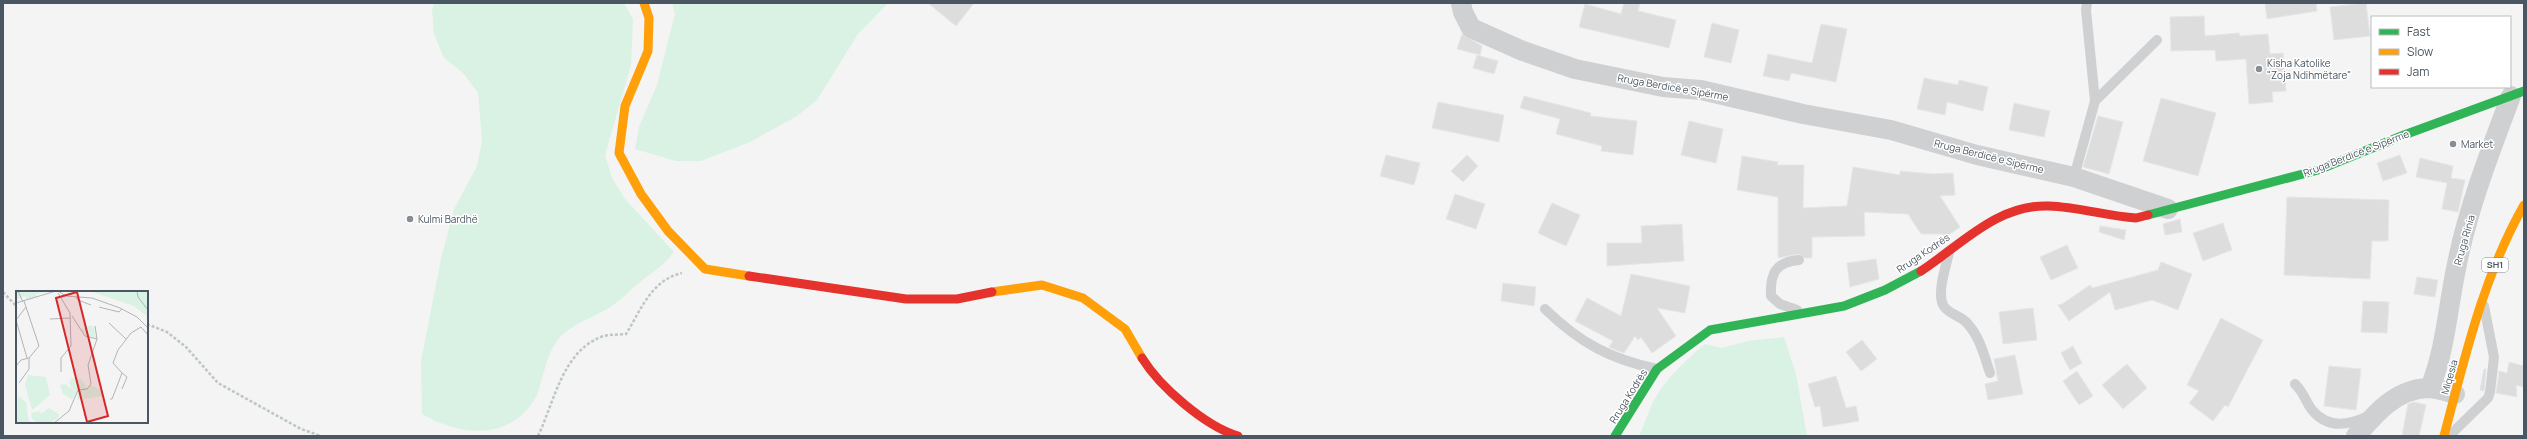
<svg xmlns="http://www.w3.org/2000/svg" width="2527" height="439" font-family="Manrope,sans-serif">
  <style>
    .green { fill: #d9f2e3 }
    .building { fill: #ddddde; stroke: #e5e6e7 }
    .lines { fill: none; stroke-linecap: round; stroke-linejoin: round }
    .path { stroke: #bcc7c4; stroke-width: 2.5; stroke-dasharray: 3 2; stroke-linecap: butt }
    .lane { stroke: #ced0d2; stroke-width: 10 }
    .street { stroke: #ced0d2; stroke-width: 20 }
    .fast { stroke: #30b455; stroke-width: 9 }
    .slow { stroke: #ff9f0a; stroke-width: 9 }
    .jam { stroke: #e5322d; stroke-width: 9 }
    .poi-dot { fill: #868d94; stroke: #fff; stroke-width: 1.5 }
    .labels { text-anchor: middle; stroke-width: 3; stroke-linejoin: round; paint-order: stroke }
    .shield { fill: #fff; stroke: #808990; stroke-width: 1 }
    .shield-label { font-size: 9px; font-weight: bold; fill: #4a5661 }
    .poi-label { font-size: 10px; fill: #4a5661; stroke: #fff; text-anchor: start }
    .street-label { font-size: 10px; fill: #4a5661; stroke: #fff }
    .inset-road { fill: none; stroke: #b0b5b9; stroke-width: 1 }
    .view { fill: #d62828; fill-opacity: 0.15; stroke: #d62828; stroke-width: 2 }
    .inset-edge { fill: none; stroke: #4a5661; stroke-width: 2 }
  </style>
  <rect width="100%" height="100%" fill="#f4f4f4"/>
  <path class="green" d="M434,3H624L633,19L631,65L605,155L612,178L625,199L674,252C665,264 656,270 645,278C633,287 623,299 610,307C596,316 580,321 567,331C546,347 546,371 537,395C514,439 465,439 422,414L421,361L441,259L454,209L477,166L482,141L478,93L463,73L444,58L434,34L432,10Z
    M672,3H888L858,34L817,100L797,116L750,142L701,161H676L635,149L639,127L657,85L675,14Z
    M1784,337L1796,374L1807,436H1639C1644,425 1648,413 1653,402C1665,379 1685,361 1705,344L1722,348L1748,341Z"/>
  <path class="building" d="M928,3H974L956,26Z
    M1624,3H1640L1638,11L1676,20L1669,48L1579,27L1585,4L1621,14Z
    M2265,3H2316L2317,11L2267,19Z
    M2366,3L2370,36L2334,40L2330,7Z
    M2204,16L2205,36L2239,33L2240,36L2268,34L2270,54L2283,53L2286,91L2272,92L2273,102L2249,104L2246,59L2216,61L2215,50L2171,51L2170,17Z
    M1712,23L1739,30L1731,63L1704,57Z
    M1821,24L1847,29L1836,82L1791,73L1789,81L1763,76L1768,54L1812,63Z
    M1462,34L1482,46L1480,55L1457,49Z
    M1477,55L1498,61L1494,74L1473,68Z
    M1924,78L1958,85L1959,80L1988,87L1983,111L1947,102L1945,115L1917,109Z
    M1524,96L1591,113L1590,116L1637,121L1633,155L1601,151L1602,146L1556,134L1560,119L1520,108Z
    M2161,98L2216,113L2198,176L2143,161Z
    M1438,102L1504,115L1499,142L1432,128Z
    M2014,103L2050,111L2044,137L2009,130Z
    M2098,116L2123,122L2109,174L2083,167Z
    M1689,121L1723,129L1716,163L1681,155Z
    M1386,155L1420,163L1414,185L1380,176Z
    M1467,155L1478,166L1463,182L1451,171Z
    M2400,155L2407,173L2383,181L2377,163Z
    M1742,156L1778,162L1777,165H1804L1803,208L1847,206L1853,167L1900,175V171L1933,174L1953,173L1955,195L1940,196L1960,227L1944,238L1943,234H1921L1908,214L1864,212L1865,236L1812,237V258H1805L1798,254L1778,258V197L1737,190Z
    M2420,158L2453,166L2451,178L2465,180L2458,212L2442,209L2447,183L2416,177Z
    M1455,194L1485,204L1476,229L1446,219Z
    M2287,197L2389,200L2388,241H2372L2370,279L2284,275Z
    M1552,203L1580,215L1566,246L1538,233Z
    M2180,219L2182,232L2165,235L2163,224Z
    M2223,223L2232,250L2203,261L2193,233Z
    M1682,224L1684,261L1607,266V243H1642L1641,226Z
    M2100,226L2126,230L2124,240L2099,232Z
    M2067,245L2078,268L2051,280L2040,257Z
    M1876,259L1879,279L1850,287L1847,263Z
    M2161,262L2192,274L2178,310L2152,300L2115,310L2110,292L2069,321L2058,305L2062,304L2090,285L2092,288L2158,270Z
    M1631,274L1690,286L1685,313L1657,308L1676,336L1652,353L1641,337L1638,340L1635,336L1624,353L1613,349L1609,347L1613,341L1575,321L1587,298L1621,316Z
    M2417,277L2438,280L2435,297L2414,294Z
    M1503,283L1536,287L1534,306L1501,301Z
    M2363,301L2389,302L2387,333L2361,332Z
    M2033,308L2037,340L2003,344L1999,312Z
    M2221,318L2263,340L2228,407L2225,405L2213,421L2189,403L2199,391L2187,385Z
    M1862,340L1877,359L1861,371L1846,352Z
    M2073,346L2082,363L2070,370L2061,353Z
    M2015,355L2023,394L1988,400L1985,384L1998,381L1994,359Z
    M2509,362L2524,366V387L2516,385L2517,397L2496,393L2499,371L2507,373Z
    M2127,364L2147,388L2123,409L2102,385Z
    M2329,366L2361,369L2356,410L2324,406Z
    M2484,369H2486L2484,391L2480,390Z
    M2077,371L2093,396L2079,405L2063,381Z
    M1836,376L1846,408L1856,406L1859,421L1823,427L1820,406L1815,407L1808,384Z
    M2414,402L2426,405L2419,436H2402L2408,404Z"/>
  <g class="lines">
    <path class="path" d="M3,292L17,307
      M147,324L167,332L186,347L218,383L301,429L321,436
      M538,436C554,403 562,352 601,337C608,334 618,335 626,334C641,310 651,280 682,273"/>
    <path class="lane" d="M2095,101L2157,40
      M2074,177L2095,101L2086,10L2087,3
      M1949,253C1946,266 1937,292 1943,305C1949,315 1960,315 1967,323C1980,337 1984,355 1990,373
      M1545,309C1580,343 1610,359 1657,369
      M1797,310L1780,304L1771,296C1770,274 1775,262 1799,260
      M2295,384C2305,394 2305,401 2312,410C2327,428 2347,426 2366,417
      M2449,436L2488,398L2490,392L2494,357L2484,306"/>
    <path class="street" d="M1461,3L1463,12L1471,28L1523,51L1575,69L1663,87L1701,90L1803,114L1891,130L1977,155L2074,177L2168,209
      M2430,388C2446,348 2448,305 2457,264C2468,208 2491,149 2511,96
      M2356,436C2376,413 2396,389 2428,388C2437,388 2447,392 2455,394"/>
    <path class="fast" d="M2148,215L2318,170L2404,135L2524,91
      M1615,436L1657,369L1710,330L1844,306L1885,290L1921,271"/>
    <path class="slow" d="M644,3L649,18L648,51L625,106L619,153L641,194L668,231L705,269L749,276
      M992,292L1042,285L1083,298L1125,329L1142,358
      M2444,436C2465,357 2483,277 2524,205"/>
    <path class="jam" d="M1921,271C1961,245 1997,204 2049,206C2078,207 2107,216 2136,218L2148,215
      M749,276L906,299H957L992,292
      M1142,358C1160,387 1205,426 1238,436"/>
  </g>
  <g class="poi-dot">
    <circle cx="2259" cy="69" r="4"/>
    <circle cx="2453" cy="144" r="4"/>
    <circle cx="410" cy="219" r="4"/>
  </g>
  <g class="labels">
    <rect class="shield" x="2482" y="258" width="26" height="14" rx="3"/>
    <g class="shield-label">
      <text x="2495" y="268">SH1</text>
    </g>
    <g class="poi-label">
      <text x="2267" y="67">Kisha Katolike<tspan x="2267" dy="12">"Zoja Ndihmëtare"</tspan></text>
      <text x="2461" y="148">Market</text>
      <text x="418" y="223">Kulmi Bardhë</text>
    </g>
    <g class="street-label">
      <text transform="translate(1673 87) rotate(10)" y="4">Rruga Berdicë e Sipërme</text>
      <text transform="translate(2356 153) rotate(-21)" y="4">Rruga Berdicë e Sipërme</text>
      <text transform="translate(1989 156) rotate(14)" y="4">Rruga Berdicë e Sipërme</text>
      <text transform="translate(2464 240) rotate(-74)" y="4">Rruga Rinia</text>
      <text transform="translate(1923 253) rotate(-34)" y="4">Rruga Kodrës</text>
      <text transform="translate(2449 377) rotate(-74)" y="4">Miqesia</text>
      <text transform="translate(1628 396) rotate(-58)" y="4">Rruga Kodrës</text>
    </g>
  </g>
  <g transform="translate(16 291)">
    <rect width="132" height="132" fill="#f4f4f4"/>
    <path d="M0,0H37L20,3L21,6L11,9L9,5L0,9ZM74,0H132V26L118,15ZM74,34L78,36L80,47L70,44L65,39ZM12,84L30,86L34,104L16,119L9,94ZM56,87L66,89L70,95V98H62L56,108L47,103L44,94L49,93L56,98L53,92ZM75,94L86,100V105L61,109L62,101ZM2,105L10,111L13,132H0ZM33,117L43,123L42,127L33,132H22L16,128L15,122L24,120L25,123Z" fill="#d9f2e3"/>
    <path class="inset-road" d="M2,0L7,11M42,0L50,5L76,7L104,17L121,26L132,37M121,0L122,6L132,19M42,2L54,22L55,55L45,67V81M60,6L62,9L75,14M0,12L40,0M10,16L0,29L11,67M83,16L103,21L106,18M56,25L69,45L81,48L79,35M34,28L54,27M93,32L110,48M0,75L5,69L13,67L23,55L8,10M3,92L13,78V67M106,98L111,86L106,82M94,108H96L106,82L97,72L102,59L115,42L125,36L132,44M38,132L53,120L62,99L71,98L75,93L72,74L81,48"/>
    <path class="view" d="M61,1L92,125L71,131L40,7Z"/>
    <rect width="132" height="132" class="inset-edge"/>
  </g>
  <rect width="2527" height="439" fill="none" stroke="#4a5661" stroke-width="8"/>
  <rect x="2371" y="16" width="140" height="72" fill="#ffffff" stroke="#b7bbc0"/>
  <rect x="2379" y="29" width="20" height="6" fill="#30b455" stroke="#b7bbc0"/>
  <text x="2407" y="36" font-size="12" fill="#4a5661">Fast</text>
  <rect x="2379" y="49" width="20" height="6" fill="#ff9f0a" stroke="#b7bbc0"/>
  <text x="2407" y="56" font-size="12" fill="#4a5661">Slow</text>
  <rect x="2379" y="69" width="20" height="6" fill="#e5322d" stroke="#b7bbc0"/>
  <text x="2407" y="76" font-size="12" fill="#4a5661">Jam</text>
</svg>
